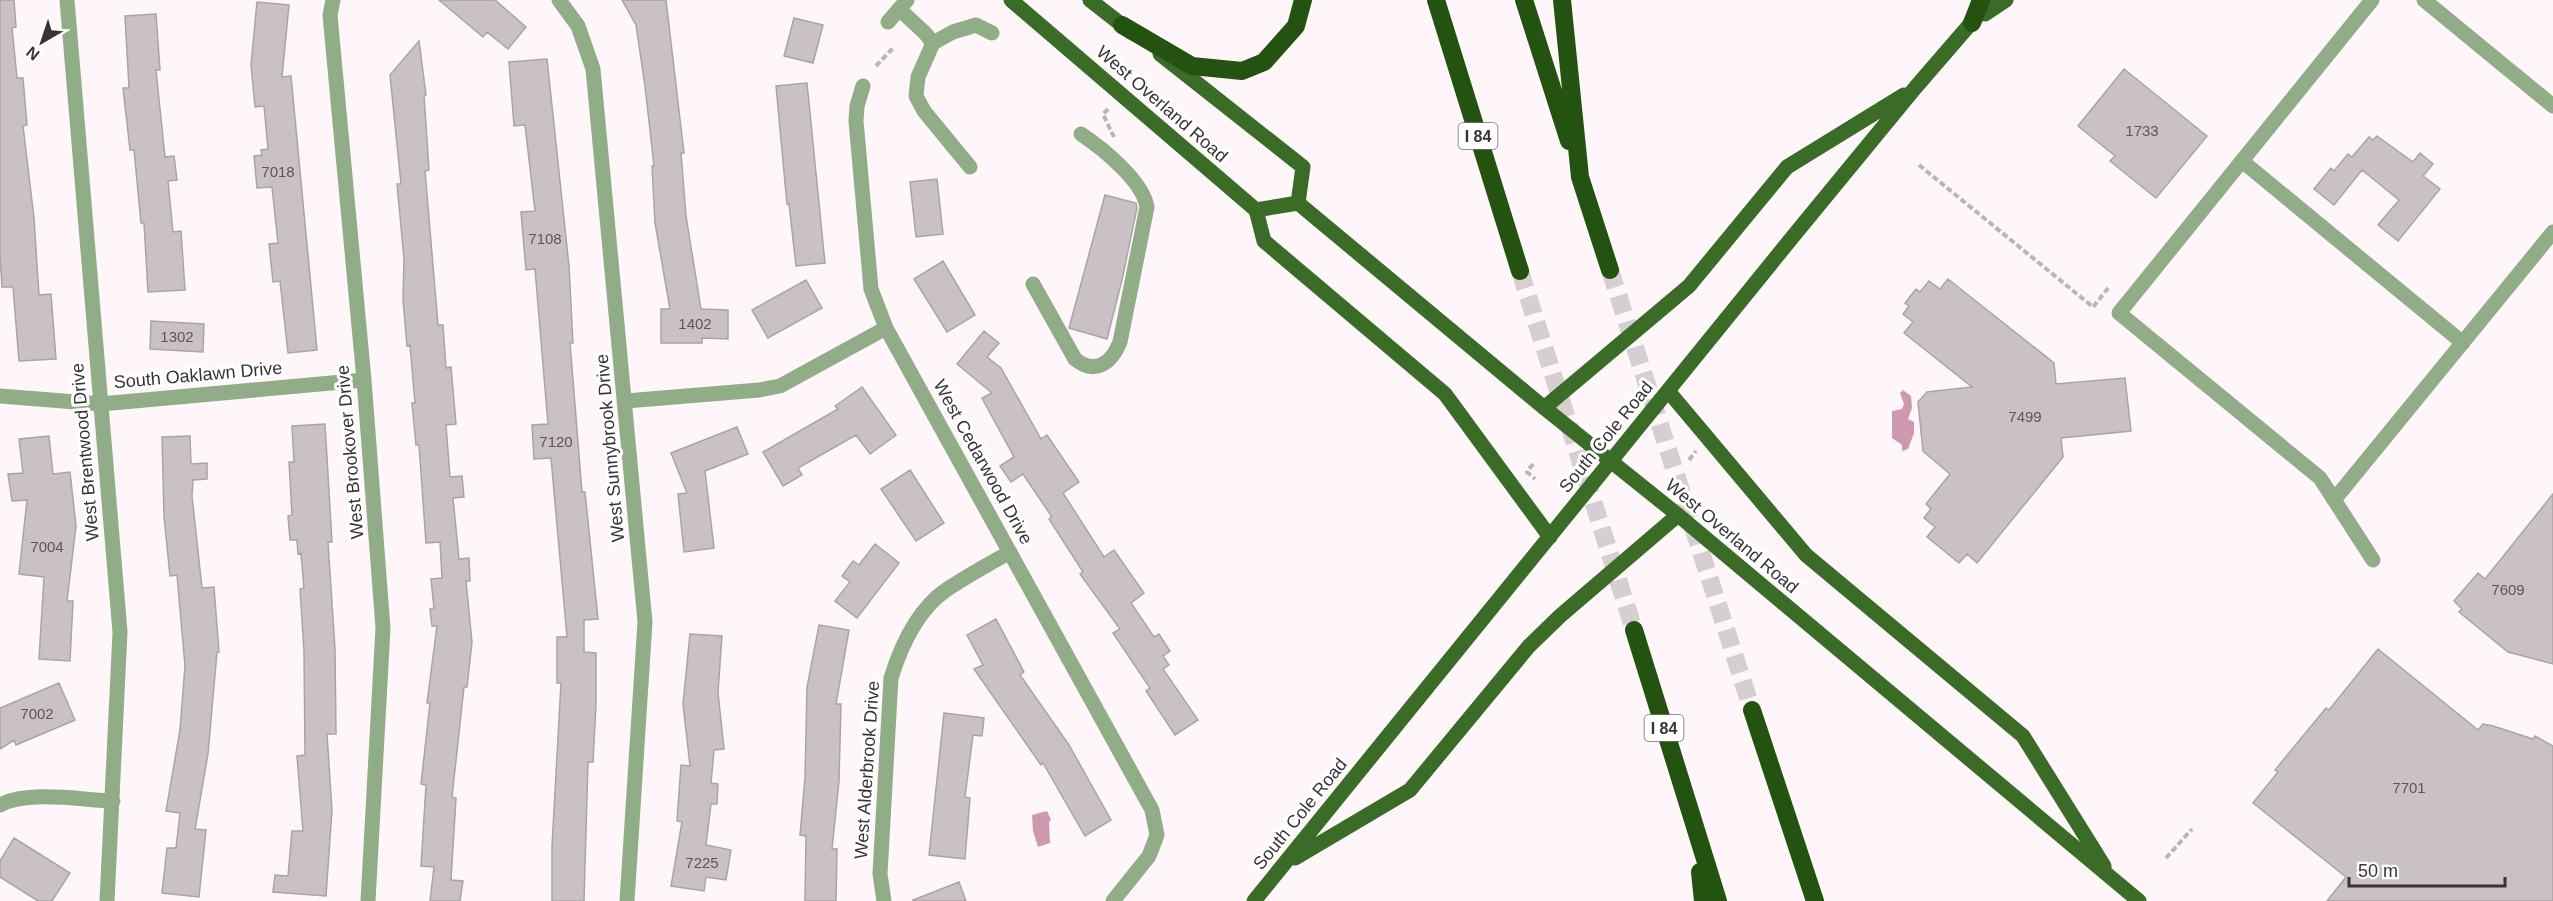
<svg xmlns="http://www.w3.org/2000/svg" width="2553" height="901" font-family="Helvetica,sans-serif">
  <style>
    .water { fill: #cf98b1 }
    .building { fill: #cac1c4; stroke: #aca3a7; stroke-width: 1.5 }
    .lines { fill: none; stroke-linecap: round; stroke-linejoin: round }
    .highway-tunnel { stroke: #d6cfd2; stroke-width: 18; stroke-dasharray: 18 9; stroke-linecap: butt }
    .path { stroke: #bbb5b7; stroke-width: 4; stroke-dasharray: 6 3; stroke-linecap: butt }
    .minor { stroke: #91ad88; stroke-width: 15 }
    .major { stroke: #3a6c27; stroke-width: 15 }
    .highway { stroke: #245210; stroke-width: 18 }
    .labels { text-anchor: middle; stroke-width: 6; stroke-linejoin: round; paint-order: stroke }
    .number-label { font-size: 15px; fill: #5c5759 }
    .shield { fill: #fff; stroke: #737172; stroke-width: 1.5 }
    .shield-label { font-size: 16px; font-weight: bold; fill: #373435 }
    .street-label { font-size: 18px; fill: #373435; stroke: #fff }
  </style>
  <rect width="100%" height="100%" fill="#fef6f9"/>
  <path class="water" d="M1903,390L1911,396L1912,408L1908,419L1914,422V433L1908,449L1902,451V445L1892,438V411L1902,409L1904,404L1900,393Z
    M1047,811L1051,820L1049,822L1050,843L1038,847L1033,831L1032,815Z"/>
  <path class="building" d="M0,0H14L16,27L12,28L17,78H23L27,125L23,126L34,218L39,295L51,294L56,359L19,361L13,287H2L0,254Z
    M439,0H495L526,27L508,49L487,32L483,37Z
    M622,0H666L684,153H681L686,216L701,309L728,310V339L702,338V343H661V309H670L655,223L652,166H654L645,86L636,25Z
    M257,2L289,5L282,77L291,76L317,350L288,353L280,281L273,282L269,244L278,243L272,187L257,188L254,156L262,155L261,150L268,149L264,106L255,107L251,65Z
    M156,14L160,70H156L165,157L174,156L177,180L168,181L173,232L181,231L185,290L148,292L144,223H141L134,150H130L123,88H129L125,16Z
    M794,18L823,25L813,63L784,56Z
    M419,41L426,95H424L429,170L425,171L438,325H443L446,368L451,367L456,424L446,425L450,477L462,476L464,497L453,498L459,559L469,558L470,581H466L472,642L467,687H464L452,797L456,798L451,880L463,881L460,901H430L434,867L421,866L426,785L421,784L430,703H427L437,626H432L430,609L434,608L431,579L442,578L440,542L426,543L419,445H416L412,403H415L410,345L407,346L403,299L404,259L397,184H401L390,75Z
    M547,59L569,266L573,343H570L582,492H585L598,619L584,620V652L596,653V704L593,762H588L584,901H552V846L561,683H557V637H567L551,458L534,459L532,425L548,424L535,269L526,270L521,212L535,211L525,125L514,126L509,62Z
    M2124,69L2207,136L2156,198L2110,161L2115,156L2078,126Z
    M807,83L825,263L796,266L789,204H787L776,86Z
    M2377,136L2413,162L2420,153L2433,164L2423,176L2440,189L2398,241L2378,225L2399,200L2362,170L2334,205L2314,189L2331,168L2334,171L2348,154L2352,157L2369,137L2373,140Z
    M937,179L943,234L916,237L910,182Z
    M1105,195L1136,203L1137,208L1122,280L1107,339L1069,328Z
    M943,261L975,315L947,332L914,279Z
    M1948,279L2054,363L2056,384L2125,378L2131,431L2061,438L2063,457L1977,563L1967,554L1959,563L1927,537L1935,527L1924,518L1931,509L1926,504L1950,474L1923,451L1918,402L1927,392L1972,387L1904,333L1913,322L1903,314L1909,306L1905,303L1916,289L1920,292L1929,281L1940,289Z
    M806,280L822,308L768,338L752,310Z
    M151,321L204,324L203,352L150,349Z
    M984,331L999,343L987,357L1001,368L1041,439L1047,435L1079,482L1063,493L1104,557L1114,550L1144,593L1131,603L1154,637L1159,634L1170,651L1163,656L1169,665L1163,669L1198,720L1175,735L1146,691L1150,688L1113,633L1120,629L1080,574L1083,572L1049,519L1052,517L1023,474L1011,482L1000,466L1014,457L982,398L992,393L957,364Z
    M862,387L896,435L870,454L856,435L798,468L802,475L783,486L763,452L838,409L835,406Z
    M325,424L332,542H328L335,649L336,734H327L332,810L326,896L273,892L275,875L288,876L292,831H303L297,756L305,755L304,651L300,589L304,588L301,553L298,554L297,540H290L288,516L292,515L289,462H294L292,426Z
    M737,427L748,454L705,471L714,548L684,552L678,494L687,493L671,453Z
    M49,436L53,474L70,472L76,526L67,601H73L70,661L39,659L44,577L19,574L27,500L12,501L8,474L23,473L19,439Z
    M190,436L191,464L207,463V479L193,480L192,496L202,588L214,587L219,652H217L208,754L195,829L206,830L199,897L162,893L167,848H176L180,813L166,811L180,730L185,666L177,575L170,576L164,516L162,437Z
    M910,470L944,523L916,541L881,489Z
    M2553,494V664L2508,652L2459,612L2462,609L2454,601L2478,573L2485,579Z
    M875,544L899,563L857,618L835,601L850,582L842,576L853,561L859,565Z
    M996,619L1024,672L1020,675L1069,745L1111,820L1085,836L1043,763L1041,765L974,669L983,665L967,635Z
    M819,625L849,630L836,704H841L839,781L832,849H837L836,901H805L806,836L800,835L805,778L807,687Z
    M690,634L722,636L718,692L724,749L714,750L711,783L718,784L717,804H711L706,845L731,850L726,880L706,877L704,891L671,886L682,822L677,821L681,765L690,766L683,704Z
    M2378,649L2478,730L2483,724L2493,726L2533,739L2535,736L2553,746V901H2327L2346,877L2253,803L2278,772L2275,770L2326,708L2329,710Z
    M59,683L75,720L16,745L14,740L0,749V708Z
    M944,713L984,718L982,736L973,735L965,797L970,798L965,859L929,855Z
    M14,838L70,873L52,901H38L0,877V861Z
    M959,882L966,901H913V900Z"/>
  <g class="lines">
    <path class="highway-tunnel" d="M1610,270L1752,710
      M1520,271L1634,630"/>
    <path class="path" d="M876,66L894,47
      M1108,109L1103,114L1114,137
      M1919,165L2093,307L2109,287
      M1689,460L1696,451
      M1533,464L1527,472L1535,479
      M2166,858L2192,829"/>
    <path class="minor" d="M67,0L120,632L107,901
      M333,0L330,15L364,380L383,628L368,901
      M559,0L578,26L593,69L645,622L627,901
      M2372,0L2119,313L2320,478L2373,560
      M2424,0L2553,106
      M899,9L925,33L933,43
      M888,22L907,0
      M863,86L857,106L856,121L871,289L886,328L1152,810L1157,835L1149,856L1113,901
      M2242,161L2463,343
      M970,167L924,111L916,96L918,77L933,43L953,32L976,25L992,33
      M1033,284L1075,359C1096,376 1112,362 1120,342L1147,207C1143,181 1102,148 1081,134
      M0,396L101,404L364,380
      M626,401L759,390L780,386L886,328
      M2334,500L2553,232
      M0,805C29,790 81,800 113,801
      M884,901L880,874L891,678C901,646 917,610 946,590C967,576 989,564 1010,552"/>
    <path class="major" d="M1011,0L1256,210L1298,203L1542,406L1678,515L2139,901
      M1090,0L1131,32
      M1985,14L2006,0
      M1160,54L1303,167L1298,203
      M1256,210L1264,241L1445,394L1550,537
      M1669,392L1806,555L2023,736L2104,866
      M1544,408L1689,286L1787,167L1904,95
      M1295,858L1410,790L1529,646L1560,616L1678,515
      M1254,901L1795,234L1915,88L1991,0"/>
    <path class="highway" d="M1436,0L1520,271
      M1524,0L1569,141
      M1562,0L1580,177L1610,270
      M1972,23L1981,0
      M1122,25L1192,66L1242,71L1264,62L1296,26L1303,0
      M1634,630L1718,901
      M1752,710L1815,901
      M1700,872L1703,901"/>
  </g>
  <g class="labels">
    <g class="number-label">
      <text x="2142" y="136">1733</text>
      <text x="278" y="177">7018</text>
      <text x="545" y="244">7108</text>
      <text x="695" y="329">1402</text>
      <text x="177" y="342">1302</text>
      <text x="2025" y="422">7499</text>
      <text x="556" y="447">7120</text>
      <text x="47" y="552">7004</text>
      <text x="2508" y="595">7609</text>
      <text x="37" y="719">7002</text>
      <text x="2409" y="793">7701</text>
      <text x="702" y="868">7225</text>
    </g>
    <g class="shield">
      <rect x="1458.5" y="123" width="39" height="26" rx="4.5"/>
      <rect x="1644.5" y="715" width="39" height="26" rx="4.5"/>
    </g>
    <g class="shield-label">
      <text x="1478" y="142">I 84</text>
      <text x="1664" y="734">I 84</text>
    </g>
    <g class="street-label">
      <text transform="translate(1162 104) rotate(41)" y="6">West Overland Road</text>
      <text transform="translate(198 375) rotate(-5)" y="6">South Oaklawn Drive</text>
      <text transform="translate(1606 437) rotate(-51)" y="6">South Cole Road</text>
      <text transform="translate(610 448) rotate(-95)" y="6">West Sunnybrook Drive</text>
      <text transform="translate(85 452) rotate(-95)" y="6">West Brentwood Drive</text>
      <text transform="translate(350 452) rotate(-95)" y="6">West Brookover Drive</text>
      <text transform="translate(983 462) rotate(61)" y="6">West Cedarwood Drive</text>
      <text transform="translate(1732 536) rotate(40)" y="6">West Overland Road</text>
      <text transform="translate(867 770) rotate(-86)" y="6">West Alderbrook Drive</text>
      <text transform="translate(1300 814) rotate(-51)" y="6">South Cole Road</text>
    </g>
  </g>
  <g transform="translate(42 42) rotate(219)" stroke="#ffffff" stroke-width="4.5" paint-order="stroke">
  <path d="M0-4.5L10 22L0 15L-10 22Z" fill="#373435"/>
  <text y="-9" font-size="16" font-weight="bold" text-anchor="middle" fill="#373435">N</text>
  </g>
  <path d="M2349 877v9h156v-9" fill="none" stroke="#373435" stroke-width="3"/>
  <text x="2358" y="877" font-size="18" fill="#373435" stroke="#ffffff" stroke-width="4.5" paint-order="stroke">50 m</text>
</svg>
